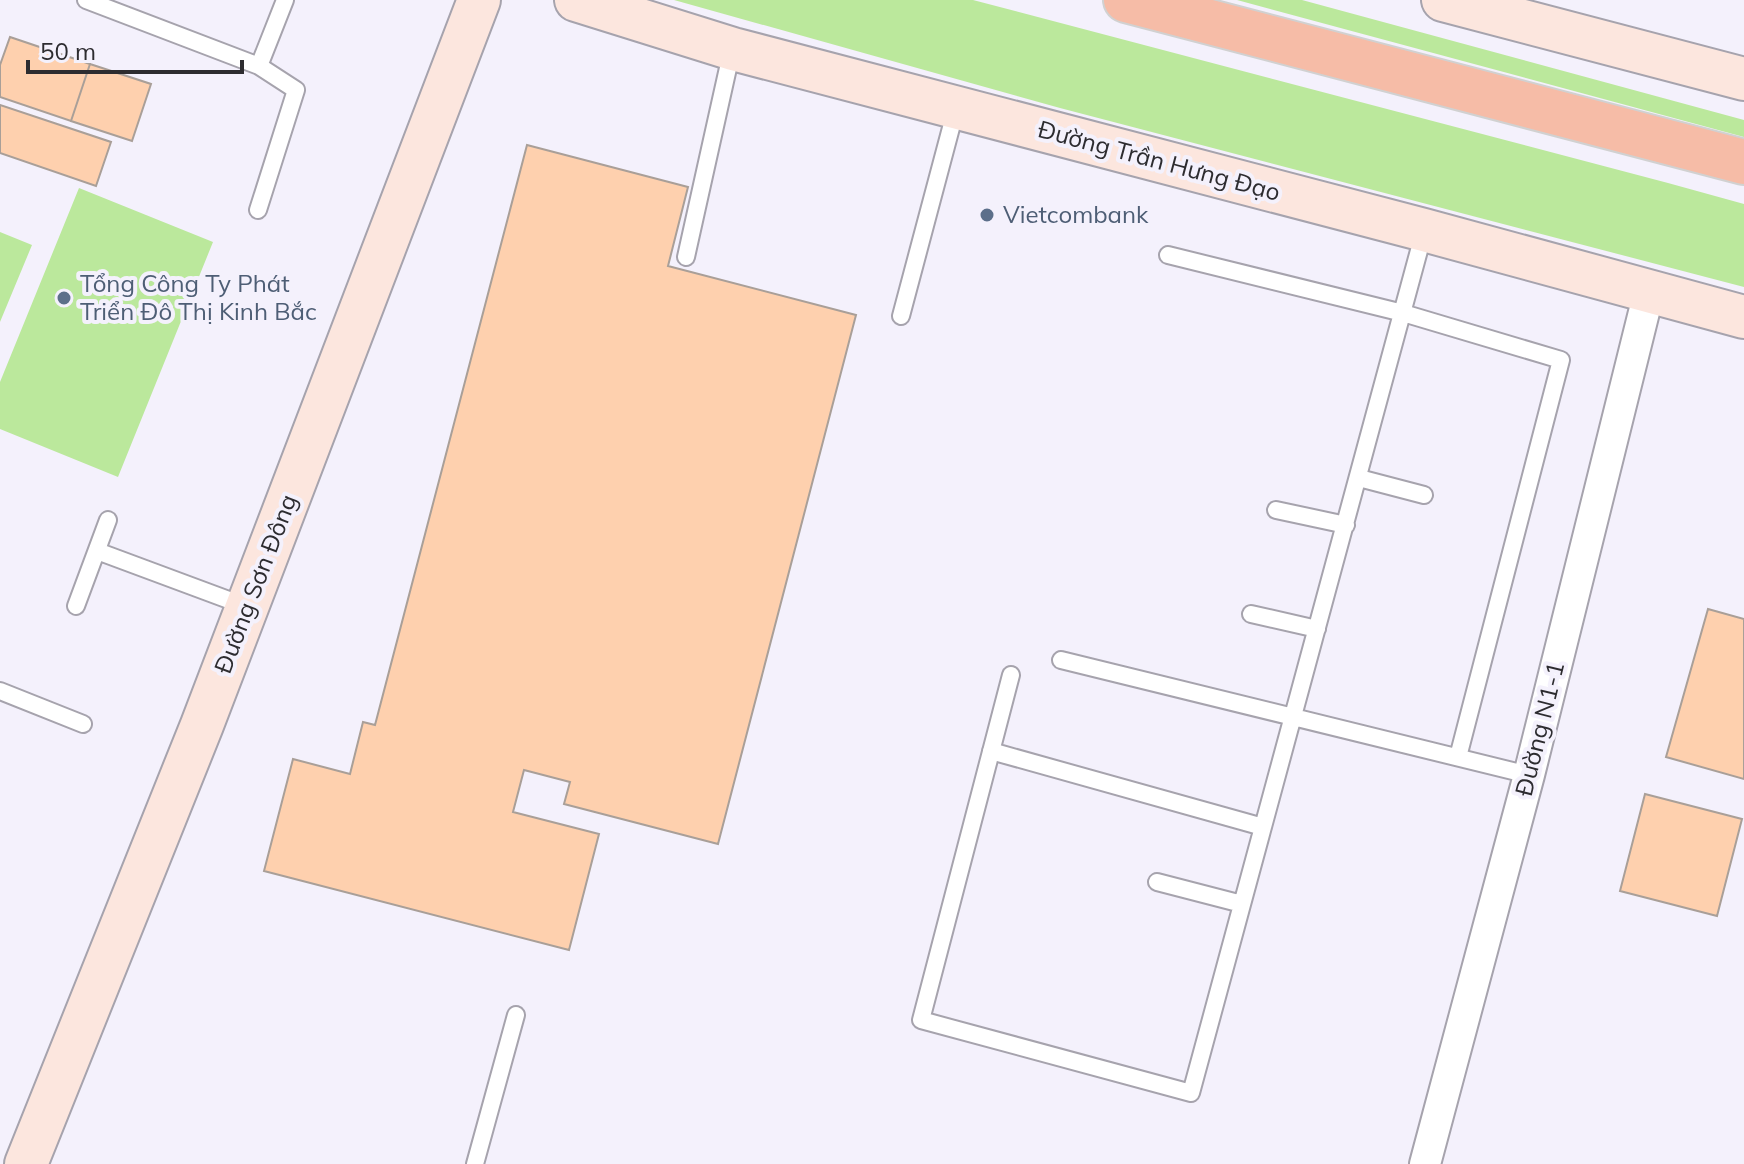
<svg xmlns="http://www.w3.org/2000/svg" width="1744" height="1164" font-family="Mulish,sans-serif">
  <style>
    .green { fill: #bbe89c }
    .building { fill: #fed0ae; stroke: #a99f98; stroke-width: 2 }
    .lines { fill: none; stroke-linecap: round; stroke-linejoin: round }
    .service-casing { stroke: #a6a3ad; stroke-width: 20 }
    .minor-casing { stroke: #a6a3ad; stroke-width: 34 }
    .secondary-casing { stroke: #a6a3ad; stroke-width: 46 }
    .trunk-casing { stroke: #d1d1d1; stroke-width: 48 }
    .service { stroke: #fff; stroke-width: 16 }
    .minor { stroke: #fff; stroke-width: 30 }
    .secondary { stroke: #fce6de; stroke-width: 42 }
    .trunk { stroke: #f6bca7; stroke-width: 44 }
    .service-dot { fill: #5c6f8a; stroke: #f4f1fc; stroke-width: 3 }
    .labels { text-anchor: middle; stroke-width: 8; stroke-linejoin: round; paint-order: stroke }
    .street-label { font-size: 24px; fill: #2d2c30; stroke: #f4f1fc }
    .service-label { font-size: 24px; fill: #4e5e75; stroke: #f4f1fc; text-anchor: start }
  </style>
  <rect width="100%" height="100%" fill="#f4f1fc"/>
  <path class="green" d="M674,0H973L1668,183L1744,204V287L1060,108Z
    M1237,0H1302L1744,120V137Z
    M79,188L213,242L118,477L0,429V382Z
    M0,232L32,245L0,322Z"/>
  <path class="building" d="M10,37L90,64L71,121L0,97V65Z
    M90,64L151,84L132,141L71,121Z
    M0,105L111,142L96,186L0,153Z
    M527,145L688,187L668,266L856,315L718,844L564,804L570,782L524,770L513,812L599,834L569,950L264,871L293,759L350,774L363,722L375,725Z
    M1708,609L1744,619V779L1666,757Z
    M1645,794L1742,819L1717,916L1620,891Z"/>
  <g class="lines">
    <g class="service-casing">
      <path id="service" d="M86,0L259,66L296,90L258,210
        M259,66L285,0
        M1168,255L1403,313L1561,360L1458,757
        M686,257L732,50
        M901,316L956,109
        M1359,478L1424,495
        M1276,510L1346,525
        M97,551L245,606
        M76,606L108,520
        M1251,614L1317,629
        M1061,660L1529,775
        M1011,675L921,1020L1191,1093L1424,232
        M0,691L83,724
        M991,751L1263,827
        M1157,882L1242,904
        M475,1164L516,1015"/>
    </g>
    <g class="minor-casing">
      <path id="minor" d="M1425,1164L1529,775L1649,292"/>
    </g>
    <g class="secondary-casing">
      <path id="secondary" d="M576,0L733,49L1424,230L1744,317
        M1443,0L1744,79
        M26,1164L202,725L479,0"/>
    </g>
    <g class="trunk-casing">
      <path id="trunk" d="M1126,0L1744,162"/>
    </g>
    <use href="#service" class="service"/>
    <use href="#minor" class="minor"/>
    <use href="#secondary" class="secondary"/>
    <use href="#trunk" class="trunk"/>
  </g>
  <g class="service-dot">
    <circle cx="987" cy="215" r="8"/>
    <circle cx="64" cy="298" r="8"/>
  </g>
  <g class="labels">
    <g class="street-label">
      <text transform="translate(1159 161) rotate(15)" y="8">Đường Trần Hưng Đạo</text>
      <text transform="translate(256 584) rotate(-69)" y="8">Đường Sơn Đông</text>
      <text transform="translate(1540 729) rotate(-76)" y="8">Đường N1-1</text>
    </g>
    <g class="service-label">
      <text x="1003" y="223">Vietcombank</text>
      <text x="80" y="292">Tổng Công Ty Phát<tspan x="80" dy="28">Triển Đô Thị Kinh Bắc</tspan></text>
    </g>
  </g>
  <path d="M28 60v12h214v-12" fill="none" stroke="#2d2c30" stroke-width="4"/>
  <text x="40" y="60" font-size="24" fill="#2d2c30" stroke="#f4f1fc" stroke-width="6" paint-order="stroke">50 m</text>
</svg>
